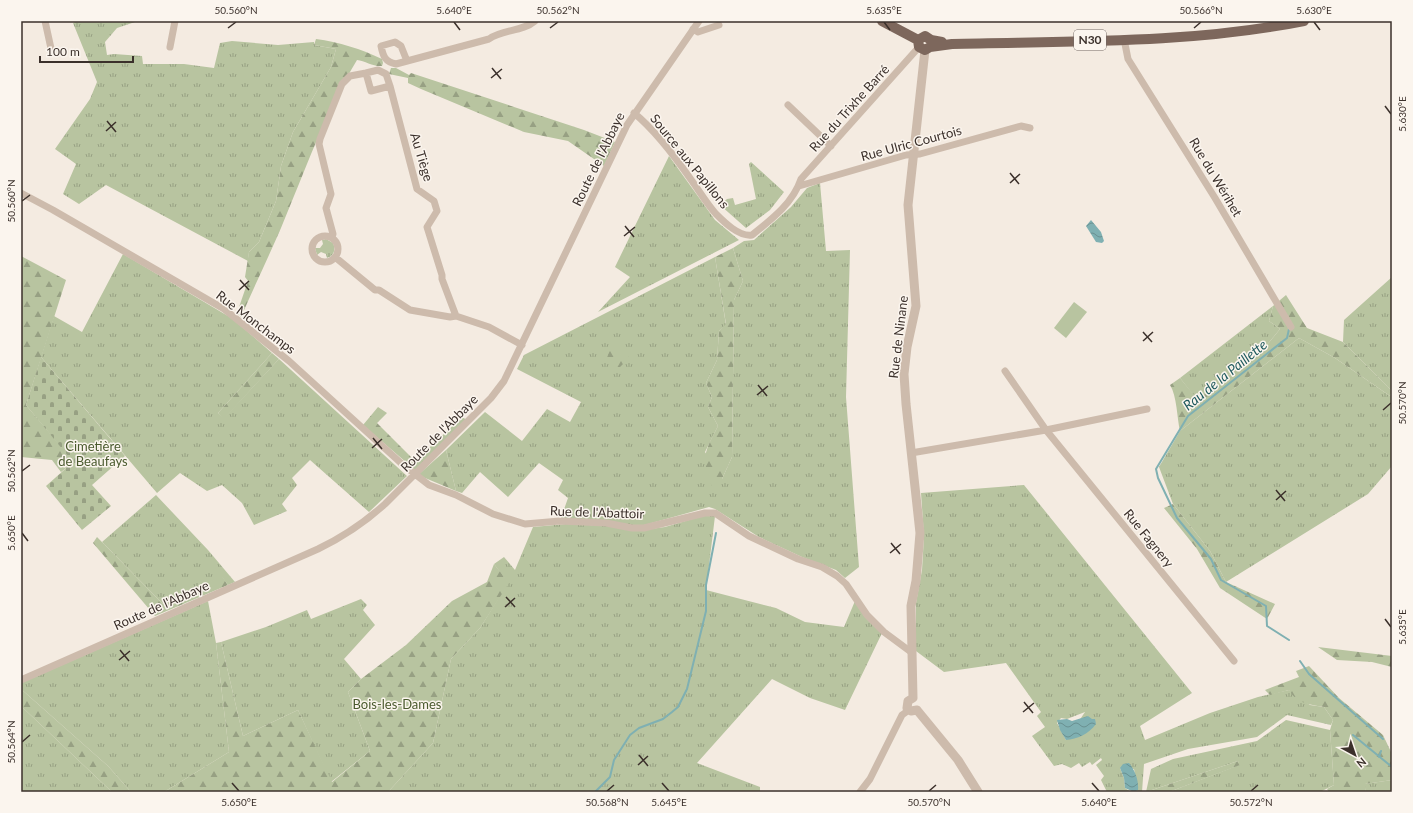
<svg xmlns="http://www.w3.org/2000/svg" width="1413" height="813" font-family="Lato,sans-serif">
  <style>
    .grass { fill: url(#grass-tufts); fill-rule: evenodd }
    .forest { fill: url(#forest-firs) }
    .cemetery { fill: url(#cemetery-stones) }
    .pitch { fill: #b8c4a0 }
    .water { fill: url(#water-waves) }
    .lines { fill: none; stroke-linecap: round; stroke-linejoin: round }
    .stream { stroke: #7fb0b2; stroke-width: 2 }
    .minor { stroke: #cdbbac; stroke-width: 7 }
    .tertiary { stroke: #cdbbac; stroke-width: 9 }
    .primary { stroke: #7d675c; stroke-width: 10 }
    .ticks { fill: none; stroke: #3b302b; stroke-width: 1.5 }
    .labels { text-anchor: middle; stroke-width: 3; stroke-linejoin: round; paint-order: stroke }
    .shield { fill: #fbf5ee; stroke: #756b66; stroke-width: 1 }
    .shield-label { font-size: 12px; font-weight: bold; fill: #3b302b }
    .street-label { font-size: 13px; fill: #3b302b; stroke: #fbf5ee }
    .park-label { font-size: 13px; fill: #4a5a2e; stroke: #fbf5ee }
    .water-label { font-size: 14px; font-style: italic; fill: #1f5a5e; stroke: #fbf5ee }
    .neatline { fill: none; stroke: #3b302b; stroke-width: 1.5 }
    .ticks-label { font-size: 10px; text-anchor: middle; fill: #3b302b }
  </style>
  <defs>
    <pattern id="grass-tufts" width="24" height="20" patternUnits="userSpaceOnUse"><rect width="24" height="20" fill="#b8c4a0"/><path d="M3 7l-1-3M5 7V3M7 7l1-3M15 17l-1-3M17 17v-4M19 17l1-3" fill="none" stroke="#97a083"/></pattern>
    <pattern id="forest-firs" width="22" height="20" patternUnits="userSpaceOnUse"><rect width="22" height="20" fill="#b8c4a0"/><path d="M5 1l3.5 6h-7zM16 11l3.5 6h-7z" fill="#97a083"/></pattern>
    <pattern id="cemetery-stones" width="16" height="16" patternUnits="userSpaceOnUse"><rect width="16" height="16" fill="#b8c4a0"/><path d="M2 7V4a2 2 0 0 1 4 0v3zM10 15v-3a2 2 0 0 1 4 0v3z" fill="#97a083"/></pattern>
    <pattern id="water-waves" width="16" height="10" patternUnits="userSpaceOnUse"><rect width="16" height="10" fill="#7fb0b2"/><path d="M0 5q4-4 8 0t8 0" fill="none" stroke="#699091"/></pattern>
  </defs>
  <rect width="100%" height="100%" fill="#f4ebe1"/>
  <path class="grass" d="M78,21H138L117,28L105,42L107,55L114,54L142,56L143,64H184L214,68L220,43L232,41L278,45L314,42V45L336,49L331,67L293,132L281,166L276,201L259,242L249,252L248,261L106,185L79,204L63,194L76,164L55,149L90,99L97,82L73,23Z
    M669,156L715,220L739,240L598,312L630,277L615,267Z
    M751,162L784,192L770,210L746,228L720,205L727,199L733,198L735,205L756,199L749,164Z
    M820,183L826,251L850,250L846,397L859,567L845,578L836,570L802,557L759,537L715,509L709,507L641,526L561,518L568,498L558,490L563,480L539,463L508,497L480,472L462,493L456,491L446,450L485,412L522,441L547,409L570,422L581,402L517,369L524,355L715,257L726,325L719,331L717,360L706,383L712,397L708,407L718,426L705,452L722,479L732,457L734,300L743,281L733,248L744,241L754,240L791,207L807,188Z
    M326,239L333,243C336,249 334,256 327,258L326,254L321,252L317,255L315,248H320L323,244L322,240Z
    M123,254L233,319L272,353L218,413L224,418L279,359L407,476L369,512L310,460L292,478L297,485L282,504L287,511L254,525L242,503L222,485L207,491L180,473L157,493L41,357L54,316L82,332Z
    M1392,277V391L1343,342L1344,320Z
    M1273,306L1269,321L1280,329L1262,351L1223,379L1198,401L1180,378Z
    M1299,338L1335,358L1390,396L1392,392V466L1368,494L1226,582L1210,551L1173,504L1159,467L1180,431Z
    M1024,485L1192,693L1140,726L1145,740L1210,713L1258,697L1289,690L1310,705L1324,707L1333,720L1331,725L1287,715L1257,737L1188,749L1144,764L1142,792H1134L1138,790L1134,769L1120,768L1124,778L1125,788L1131,792H1107L1101,780L1104,776L1096,765L1102,760L1101,758L1092,765L1090,762L1082,767L1079,763L1071,768L1062,764L1054,766L1032,736L1045,727L1037,716L1041,712L1006,663L944,672L916,651V603L922,570L924,536L921,493ZM1085,712L1066,740L1057,723L1061,718L1067,719Z
    M156,495L208,550L235,582L228,585L222,577L163,604L102,542Z
    M706,515L715,516L706,590L776,608L805,622L844,627L855,601L882,633L845,710L810,698L772,679L697,763L760,787V792H388L433,743L451,659L480,628L508,583L494,564L504,557L515,570L533,527L566,524L611,526L636,531L665,527Z
    M361,599L367,605L363,610L375,625L344,659L361,679L348,692L370,751L331,782L298,710L243,736L221,642L266,627L307,610L311,619Z
    M208,601L216,643L229,752L164,792H131L108,766L21,689V683Z
    M21,706L112,792H21Z
    M1286,720L1330,730L1334,785L1320,792H1169L1239,765L1238,761L1146,792L1151,769L1173,759L1257,741Z
    M1392,780V792H1366L1364,784Z"/>
  <path class="forest" d="M316,39C339,42 361,49 382,59L383,63L382,66C374,67 365,61 357,60C325,113 305,171 281,228C268,258 254,287 241,317L237,313L248,281L245,277L249,252L259,242L276,201L281,166L293,132L331,67L336,49L314,45Z
    M391,68H396L409,75L411,73L584,130L615,142L604,166L568,141L524,132L421,89L408,83V78L389,74Z
    M733,248L743,281L734,300L732,457L722,479L712,486C700,458 705,451 718,426L708,407L712,397L706,383L717,360L719,331L726,324L715,257Z
    M21,256L66,280L26,405L74,462L61,472L52,460L21,457Z
    M1286,295L1307,328L1343,342L1392,391L1390,396L1335,358L1299,338L1180,431C1177,418 1177,396 1170,385L1180,378L1198,400L1223,379L1262,351L1280,329L1269,321L1273,306Z
    M625,347L629,358L618,369L607,358L610,348Z
    M272,353L279,359L224,419L218,413Z
    M378,407L387,413L377,423L415,461L462,417L467,420L415,470L363,425Z
    M446,450L456,491L418,475Z
    M1173,504L1210,551L1226,582L1275,604L1267,619L1220,588L1197,549L1164,508Z
    M97,537L163,604L222,576L228,585L155,616L93,543Z
    M494,564L509,583L480,628L451,659L433,743L388,792H164L229,752L216,643L221,642L243,736L298,710L332,782L370,751L348,692L361,679L406,645L452,601L487,582Z
    M1318,647L1392,656V667L1372,662L1337,660Z
    M1309,666L1339,698L1383,735L1392,754V780L1365,784L1366,792H1329L1327,789L1334,785L1330,730L1333,720L1324,707C1311,705 1296,703 1289,690L1270,695L1265,690L1299,677L1296,671Z
    M21,689L108,766L131,792H112L21,706Z
    M1238,761L1240,765L1169,792H1146Z"/>
  <path class="cemetery" d="M41,357L125,456L92,485L111,506L82,530L46,486L73,462L26,405Z"/>
  <path class="pitch" d="M1074,302L1087,312L1066,338L1054,328Z"/>
  <path class="water" d="M1091,220L1101,232L1104,241L1102,243L1096,242L1086,226Z
    M1088,716L1092,719H1095L1096,724C1089,734 1077,739 1066,740L1060,730L1057,720L1067,719L1072,721Z
    M1129,763C1135,770 1139,781 1138,790L1134,792L1125,788L1124,778L1120,768L1123,764Z"/>
  <g class="lines">
    <path class="stream" d="M1289,329L1287,338L1188,416L1156,469L1158,478L1177,518L1211,559L1221,580L1266,606L1267,626L1289,640
      M1300,661L1309,674L1383,739
      M1353,735L1392,767
      M1379,757L1381,751
      M595,792L610,777L614,760L630,735L639,728L663,719L672,712L678,707L687,689L706,611V585L716,533"/>
    <path class="minor" d="M45,21L52,53
      M693,29L698,32L719,25
      M1124,39L1128,59L1215,198L1291,327
      M170,47L175,21
      M407,61L401,46L395,42L381,46C383,56 385,62 396,64L489,39C503,29 522,32 535,21
      M390,86L371,91L366,73L378,70L386,74L390,86L417,189L434,201L437,211L427,227L442,275V279L456,316L489,327L522,345
      M788,105L831,146
      M634,113C656,131 676,158 692,181C700,192 707,204 716,214C724,222 739,237 752,235C772,219 793,203 801,179L919,47
      M799,186L906,155L920,154L1021,126L1030,128
      M21,193L53,210L224,309L289,361L402,464L429,485L456,495L493,514L525,524L560,521L606,523L632,528H644L705,513H715L749,536L798,559L822,567L837,576L846,584L867,615L884,632L911,652
      M312 249a13 13 0 1 1 26 0a13 13 0 1 1-26 0Z
      M332,238L333,234L326,208L331,194L319,144L320,139L342,84L350,76L366,73
      M335,257L375,290H379L410,310L450,317L456,316
      M1005,371L1046,430L1234,661
      M911,453L1046,430L1147,409
      M21,680L318,549C343,537 364,523 385,504L491,398L504,381L627,125L699,21
      M860,792L870,779L902,715L909,710"/>
    <path class="tertiary" d="M913,698L911,606L916,581L920,533L906,404L904,374L907,347L916,306L908,205L925,50
      M913,698L908,701L907,708L911,711L917,710
      M917,710L958,760L978,792"/>
    <path class="primary" d="M882,21L918,40
      M918,40L919,47L925,50L930,47L952,44C1070,41 1189,44 1304,21
      M918,40L925,36L931,40L942,42"/>
  </g>
  <path class="ticks" d="M454,22L460,30M884,22L890,30M1314,22L1320,30M228,28L236,22M550,28L558,22M1194,28L1201,22M492,68L501,79M491,78L502,69M1385,106L1391,114M107,121L116,132M106,131L116,122M1010,173L1019,184M1010,183L1020,174M22,201L30,195M625,226L634,237M624,236L635,227M240,280L249,290M239,290L249,281M1143,332L1152,342M1143,341L1153,332M758,385L767,396M757,395L768,386M1383,410L1391,403M373,438L382,449M372,448L382,439M22,471L30,465M1276,490L1285,501M1276,500L1286,491M22,533L28,541M891,543L900,554M890,553L901,544M506,597L515,607M505,607L515,598M1385,619L1391,627M120,650L129,661M119,660L130,651M1024,702L1033,713M1023,712L1034,703M22,742L30,735M639,755L648,766M638,765L648,756M232,783L239,791M662,783L669,791M1092,783L1099,791M607,791L614,785M929,791L936,785M1251,791L1258,785"/>
  <g class="labels">
    <rect class="shield" x="1074" y="30" width="32" height="20" rx="3"/>
    <g class="shield-label">
      <text x="1090" y="44">N30</text>
    </g>
    <g class="street-label">
      <text transform="translate(849 108) rotate(-48)" y="5">Rue du Trixhe Barré</text>
      <text transform="translate(911 143) rotate(-15)" y="5">Rue Ulric Courtois</text>
      <text transform="translate(422 157) rotate(73)" y="5">Au Tiège</text>
      <text transform="translate(598 159) rotate(-64)" y="5">Route de l'Abbaye</text>
      <text transform="translate(690 161) rotate(51)" y="5">Source aux Papillons</text>
      <text transform="translate(1216 177) rotate(59)" y="5">Rue du Wérihet</text>
      <text transform="translate(256 322) rotate(37)" y="5">Rue Monchamps</text>
      <text transform="translate(898 337) rotate(-83)" y="5">Rue de Ninane</text>
      <text transform="translate(439 433) rotate(-45)" y="5">Route de l'Abbaye</text>
      <text transform="translate(597 512) rotate(2)" y="5">Rue de l'Abattoir</text>
      <text transform="translate(1149 538) rotate(51)" y="5">Rue Fagnery</text>
      <text transform="translate(161 605) rotate(-24)" y="5">Route de l'Abbaye</text>
    </g>
    <g class="park-label">
      <text x="93" y="451">Cimetière<tspan x="93" dy="15">de Beaufays</tspan></text>
      <text x="397" y="709">Bois-les-Dames</text>
    </g>
    <g class="water-label">
      <text transform="translate(1225 375) rotate(-39)" y="5">Rau de la Paillette</text>
    </g>
  </g>
  <rect width="1413" height="813" fill="none" stroke="#fbf5ee" stroke-width="44"/>
  <g transform="translate(1355 755) rotate(140)" stroke="#fbf5ee" stroke-width="3" paint-order="stroke">
  <path d="M0-3L7 15L0 10L-7 15Z" fill="#3b302b"/>
  <text y="-6" font-size="11" font-weight="bold" text-anchor="middle" fill="#3b302b">N</text>
  </g>
  <path d="M40 56v6h93v-6" fill="none" stroke="#3b302b" stroke-width="2"/>
  <text x="46" y="56" font-size="12" fill="#3b302b" stroke="#fbf5ee" stroke-width="3" paint-order="stroke">100 m</text>
  <rect x="22" y="22" width="1369" height="769" class="neatline"/>
  <g class="ticks-label">
    <text x="236" y="14">50.560°N</text>
    <text x="454" y="14">5.640°E</text>
    <text x="558" y="14">50.562°N</text>
    <text x="884" y="14">5.635°E</text>
    <text x="1201" y="14">50.566°N</text>
    <text x="1314" y="14">5.630°E</text>
    <text transform="translate(1402 114) rotate(-90)" y="4">5.630°E</text>
    <text transform="translate(11 201) rotate(-90)" y="4">50.560°N</text>
    <text transform="translate(1402 403) rotate(-90)" y="4">50.570°N</text>
    <text transform="translate(11 471) rotate(-90)" y="4">50.562°N</text>
    <text transform="translate(11 533) rotate(-90)" y="4">5.650°E</text>
    <text transform="translate(1402 627) rotate(-90)" y="4">5.635°E</text>
    <text transform="translate(11 742) rotate(-90)" y="4">50.564°N</text>
    <text x="239" y="806">5.650°E</text>
    <text x="607" y="806">50.568°N</text>
    <text x="669" y="806">5.645°E</text>
    <text x="929" y="806">50.570°N</text>
    <text x="1099" y="806">5.640°E</text>
    <text x="1251" y="806">50.572°N</text>
  </g>
</svg>
